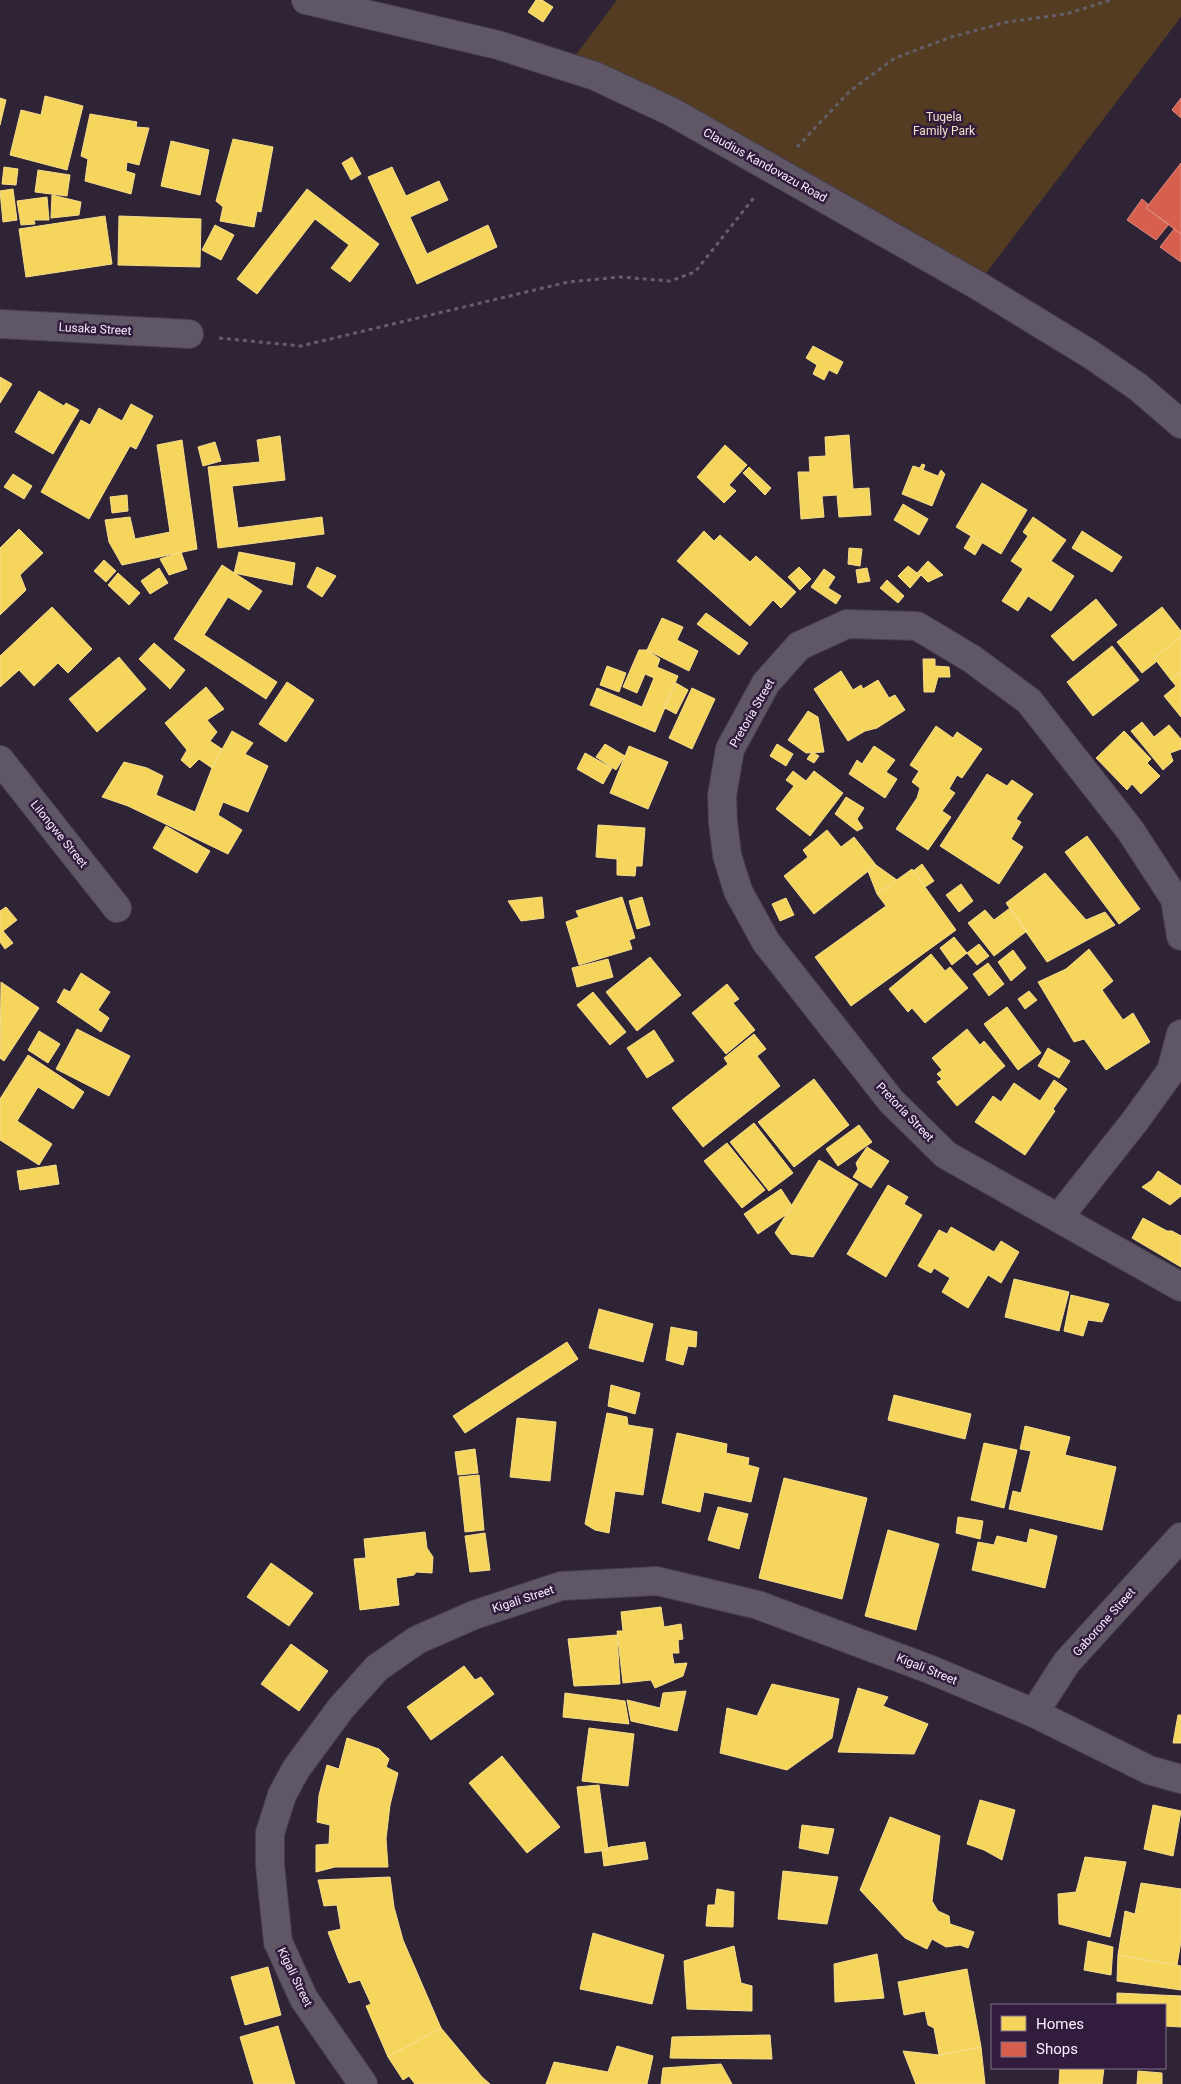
<svg xmlns="http://www.w3.org/2000/svg" width="1181" height="2084" font-family="Roboto,sans-serif">
  <style>
    .green { fill: #533c22 }
    .homes { fill: #f6d55c; stroke: #f6dd8c }
    .shops { fill: #d6604d; stroke: #e08b82 }
    .lines { fill: none; stroke-linecap: round; stroke-linejoin: round }
    .minor-casing { stroke: #483f4e; stroke-width: 30 }
    .tertiary-casing { stroke: #483f4e; stroke-width: 30 }
    .path { stroke: #655e6a; stroke-width: 3; stroke-dasharray: 4 4; stroke-linecap: butt }
    .minor { stroke: #5f5765; stroke-width: 28 }
    .tertiary { stroke: #5f5765; stroke-width: 28 }
    .labels { text-anchor: middle; stroke-width: 5; stroke-linejoin: round; paint-order: stroke }
    .park-label { font-size: 12px; fill: #f5e0c8; stroke: #311c3e }
    .street-label { font-size: 12px; fill: #f7effd; stroke: #311c3e }
  </style>
  <rect width="100%" height="100%" fill="#2f2436"/>
  <path class="green" d="M617,0H1181V17L977,285L567,67Z"/>
  <path class="homes" d="M536,0H542L553,7L543,22L528,12Z
    M45,96L83,106L67,170L10,155L21,110L41,115Z
    M0,98L6,100L0,125Z
    M90,114L137,122L136,127L149,128L139,165L127,162L126,171L135,174L131,194L85,181L88,159L81,156Z
    M233,139L273,147L261,212L257,211L254,227L220,221L223,207L216,201Z
    M171,141L209,150L200,195L161,186Z
    M352,157L361,174L351,180L342,163Z
    M4,167L18,169L16,185L2,184Z
    M392,167L406,196L439,181L448,200L410,217L427,254L488,225L497,247L417,284L368,177Z
    M38,170L70,175L67,196L35,192Z
    M13,189L17,220L3,222L0,191Z
    M307,189L379,244L350,282L331,268L349,245L315,219L257,294L237,279Z
    M52,195L81,202L79,215L51,218Z
    M47,197L49,220H34L35,224L21,225L17,201Z
    M105,216L112,264L26,277L19,229Z
    M119,216L201,219L200,267L118,265Z
    M215,225L234,235L221,260L202,250Z
    M813,346L843,362L837,374L829,370L824,380L813,374L817,365L806,358Z
    M0,377L12,384L0,403Z
    M39,391L64,406L66,403L79,410L53,454L15,432Z
    M131,404L153,416L136,449L130,446L89,519L41,492L81,420L90,425L99,408L122,421Z
    M849,435L853,489L869,488L871,515L839,517L837,495L822,496L824,517L801,519L798,472H810L809,457L826,456L825,437Z
    M280,436L285,480L232,486L238,528L322,517L324,534L218,548L208,467L260,462L257,440Z
    M182,440L197,549L122,565L109,542L105,520L130,517L135,539L170,532L157,445Z
    M215,442L221,461L203,466L198,447Z
    M725,445L747,465L729,485L736,491L724,503L697,477Z
    M922,464L925,465L923,470L938,476L941,470L945,474L932,506L902,494L913,466L920,468Z
    M749,467L771,488L765,495L743,473Z
    M13,474L32,486L24,499L4,487Z
    M982,483L1027,510L1001,554L956,527Z
    M127,495L128,511L112,513L110,497Z
    M903,504L928,519L919,535L894,520Z
    M1033,517L1066,540L1051,561L1074,576L1051,611L1028,596L1018,611L1002,601L1023,569L1011,561L1028,536L1023,532Z
    M19,529L43,553L20,575L26,590L0,615V548Z
    M704,531L714,541L720,535L750,562L756,556L796,592L781,608L773,600L750,626L677,561Z
    M1082,531L1122,557L1112,572L1072,548Z
    M971,536L982,543L975,555L964,548Z
    M849,548L862,549L860,566L848,564Z
    M181,552L187,569L169,575L160,559Z
    M239,552L295,563L292,585L234,573Z
    M104,560L116,571L106,582L94,571Z
    M928,561L943,575L928,582L921,575L910,588L898,576L908,566L917,573Z
    M222,565L262,591L249,610L228,597L204,635L277,682L266,699L174,639Z
    M317,567L336,576L322,597L307,587Z
    M799,567L811,579L800,590L788,577Z
    M159,568L168,583L150,594L141,581Z
    M867,568L870,581L858,583L856,570Z
    M824,569L835,577L828,588L841,596L836,604L811,587Z
    M118,573L140,593L129,605L108,585Z
    M887,580L904,596L898,603L880,588Z
    M1096,599L1117,625L1073,661L1051,636Z
    M52,607L92,649L68,673L58,663L34,686L19,670L0,687V656Z
    M1162,607L1181,631V636L1154,658L1156,662L1142,673L1117,642Z
    M706,613L748,643L739,655L697,624Z
    M662,618L683,627L677,640L698,651L689,671L647,650Z
    M1181,636V671L1171,680L1154,658Z
    M154,643L185,670L170,689L139,659Z
    M1112,646L1139,680L1093,716L1067,682Z
    M639,650H647L660,659L657,667L678,676L655,732L590,705L597,688L642,707L654,678L645,674L637,693L623,687Z
    M119,657L146,689L97,732L69,699Z
    M923,659H935V666L949,667L950,677H938L934,692H924Z
    M607,666L626,673L619,692L600,685Z
    M841,671L853,690L861,685L863,689L878,680L889,698L895,695L905,710L877,728L865,731L848,741L814,689Z
    M1181,671V717L1164,696L1176,686L1171,680Z
    M287,682L314,700L286,742L259,724Z
    M676,683L688,690L676,714L663,707Z
    M206,687L224,709L207,720L217,732L210,741L222,749L212,768L199,759L190,768L181,760L187,750L165,723Z
    M692,688L715,699L692,749L669,738Z
    M808,711L818,717L824,752L806,753L788,740Z
    M1142,722L1154,737L1169,725L1181,739V749L1170,753L1173,761L1163,770L1131,731Z
    M936,726L953,738L957,732L982,749L962,778L957,775L949,789L955,793L942,811L951,817L928,850L896,829L917,798L920,788L912,782L919,771L910,765Z
    M232,731L253,743L245,754L268,766L248,812L223,802L218,815L242,830L228,854L128,806L102,797L124,762L147,768L163,776L156,795L195,812L212,768Z
    M1124,731L1151,759L1147,763L1160,776L1141,794L1132,784L1127,790L1096,758Z
    M605,744L625,756L616,770L596,757Z
    M777,744L793,754L786,766L770,756Z
    M629,746L668,762L648,809L610,793Z
    M874,746L895,760L886,772L897,779L885,798L849,774L857,760L862,764Z
    M812,752L819,756L814,763L807,759Z
    M585,753L612,768L603,784L577,769Z
    M793,771L806,781L814,771L843,793L810,836L776,809L794,786L786,780Z
    M987,774L1007,786L1012,780L1033,794L1016,819L1021,822L1011,839L1023,847L999,884L940,846Z
    M846,797L864,808L857,819L863,828L857,831L835,814Z
    M598,825L645,828L642,866H636L635,876L617,875V859L596,857Z
    M166,826L210,851L197,873L153,848Z
    M827,830L841,847L854,837L876,865L814,914L784,876L808,857L803,850Z
    M1087,836L1140,909L1119,924L1065,852Z
    M922,864L934,881L925,887L913,871Z
    M876,865L897,880L877,894L868,871Z
    M912,869L956,930L851,1006L815,957L886,906L877,894Z
    M1045,873L1086,920L1105,912L1115,925L1047,962L1006,903Z
    M961,884L973,901L959,912L946,895Z
    M542,897L544,918L521,921L508,901Z
    M622,897L635,938L629,940L632,949L579,965L566,922L579,917L576,911Z
    M642,897L650,925L637,929L629,901Z
    M786,898L794,915L780,921L772,904Z
    M6,907L17,920L3,931L13,943L5,949L0,942V911Z
    M1010,908L1027,931L994,956L968,923L985,910L994,920Z
    M954,937L967,953L952,965L940,948Z
    M979,944L989,956L977,965L967,953Z
    M1089,949L1113,981L1102,990L1123,1020L1133,1013L1150,1042L1106,1070L1084,1039L1074,1042L1038,982L1066,969Z
    M1013,950L1026,968L1011,981L998,962Z
    M931,954L945,971L950,967L968,988L925,1023L912,1008L908,1012L889,989Z
    M650,957L681,995L637,1031L606,992Z
    M608,959L613,977L577,987L572,968Z
    M988,963L1004,984L989,996L973,974Z
    M81,973L110,992L98,1010L109,1018L101,1032L57,1002L64,989L70,992Z
    M1,982L39,1008L4,1061L0,1058Z
    M727,984L739,999L733,1003L755,1030L726,1054L692,1013Z
    M1029,991L1037,1000L1025,1009L1018,999Z
    M593,992L626,1032L610,1045L577,1005Z
    M1007,1007L1041,1053L1018,1070L984,1024Z
    M77,1029L130,1056L109,1096L56,1069Z
    M967,1029L980,1045L984,1041L1005,1066L957,1106L937,1082L942,1079L937,1074L942,1070L932,1058Z
    M654,1030L674,1061L647,1078L627,1048Z
    M39,1031L60,1044L48,1063L28,1050Z
    M754,1034L766,1049L757,1056L780,1086L703,1147L672,1108L728,1064L724,1058Z
    M1048,1048L1070,1061L1059,1078L1038,1066Z
    M28,1055L84,1092L73,1109L38,1087L17,1121L52,1144L39,1165L0,1140V1099Z
    M814,1079L849,1125L794,1167L758,1122Z
    M1054,1080L1067,1089L1053,1109L1055,1111L1025,1155L975,1122L993,1096L1001,1102L1014,1083L1040,1101Z
    M754,1123L793,1173L769,1191L730,1142Z
    M859,1125L872,1142L838,1166L826,1149Z
    M727,1143L765,1190L742,1208L704,1161Z
    M867,1147L889,1161L871,1188L853,1177L858,1169L856,1163Z
    M819,1160L858,1184L813,1257L791,1254L775,1233Z
    M56,1165L59,1184L20,1190L17,1171Z
    M1158,1171L1181,1186V1196L1170,1205L1142,1187L1152,1180Z
    M888,1185L908,1197L904,1204L922,1215L886,1277L847,1254Z
    M781,1189L794,1209L758,1234L744,1214Z
    M1143,1218L1167,1231H1172L1181,1236V1267L1132,1238Z
    M951,1227L994,1252L1001,1241L1019,1252L1001,1283L988,1275L968,1308L942,1292L950,1278L934,1268L931,1273L918,1266L939,1230L947,1234Z
    M1014,1279L1069,1292L1059,1331L1005,1317Z
    M1071,1295L1109,1304L1102,1322L1088,1320L1083,1336L1064,1331Z
    M599,1309L653,1324L643,1362L589,1348Z
    M671,1327L697,1332L696,1347L688,1346L683,1365L666,1360Z
    M567,1342L578,1359L465,1433L453,1416Z
    M611,1385L640,1393L635,1414L608,1406Z
    M894,1395L971,1414L965,1439L888,1420Z
    M607,1413L627,1417L628,1425L653,1429L643,1495L615,1491L609,1533L595,1530L585,1524Z
    M517,1418L556,1422L550,1481L510,1477Z
    M1025,1426L1070,1437L1065,1455L1116,1467L1102,1530L1009,1509L1013,1491L1021,1493L1031,1451L1020,1449Z
    M677,1433L727,1444L726,1453L749,1458L748,1465L759,1468L751,1502L704,1492L700,1512L662,1503Z
    M984,1443L1017,1450L1004,1508L971,1500Z
    M475,1449L478,1473L458,1475L455,1452Z
    M479,1475L484,1530L465,1532L459,1477Z
    M784,1478L867,1498L842,1599L759,1578Z
    M718,1507L748,1514L739,1549L708,1540Z
    M958,1517L983,1521L980,1539L956,1533Z
    M1030,1529L1057,1536L1045,1588L972,1570L978,1542L994,1545L997,1536L1027,1543Z
    M888,1530L939,1544L916,1630L865,1616Z
    M425,1532L427,1548L433,1557L432,1573L416,1572L414,1575L396,1578L399,1605L360,1610L354,1559L366,1558L364,1539Z
    M485,1533L490,1570L470,1572L465,1536Z
    M271,1563L313,1593L289,1626L247,1597Z
    M661,1607L664,1627L681,1624L683,1639L678,1640L679,1653H672L674,1664L687,1663L683,1676L655,1688L651,1680L623,1683L617,1631H623L621,1612Z
    M617,1635L620,1684L574,1686L568,1639Z
    M291,1644L328,1671L299,1711L261,1684Z
    M464,1666L475,1680L481,1677L494,1694L431,1740L407,1707Z
    M772,1684L839,1699L832,1738L787,1770L720,1753L727,1708L757,1716Z
    M858,1688L888,1697L883,1706L928,1724L914,1754L838,1752Z
    M686,1691L677,1731L631,1721L627,1700L660,1708L663,1693Z
    M565,1693L625,1701L629,1724L563,1717Z
    M1178,1715H1181V1743H1173Z
    M589,1728L634,1734L628,1786L582,1781Z
    M347,1738L379,1749L389,1759L386,1767L398,1773L390,1805L386,1839L388,1867H335L316,1872V1845L329,1844L330,1825L317,1822L319,1795L327,1765L339,1769Z
    M502,1756L560,1827L527,1853L469,1783Z
    M599,1785L608,1850L585,1853L577,1787Z
    M980,1800L1015,1810L1002,1860L984,1850L967,1844Z
    M1153,1805L1181,1811L1173,1856L1144,1849Z
    M890,1817L940,1836L932,1901L938,1911L949,1916L950,1924L974,1932L968,1948L960,1945L946,1947L932,1939L927,1949L905,1938L860,1890Z
    M802,1825L834,1829L828,1854L799,1848Z
    M645,1842L648,1859L604,1866L602,1851L610,1847Z
    M1085,1857L1126,1862L1110,1937L1059,1924L1058,1894L1076,1892Z
    M783,1871L838,1877L827,1924L778,1919Z
    M390,1877L394,1907L403,1940L441,2028L388,2057L366,2006L371,2004L360,1980L349,1983L338,1958L328,1932L341,1929L337,1905L324,1906L318,1880Z
    M1141,1883L1181,1889V1941L1177,1965L1118,1955L1125,1911L1135,1914Z
    M717,1889L734,1892L733,1927L706,1926L708,1905H715Z
    M593,1933L664,1955L652,2004L580,1989Z
    M1088,1941L1113,1947L1111,1975L1084,1970Z
    M734,1946L741,1983L752,1986V2011L687,2009L684,1961Z
    M877,1954L884,1998L835,2002L834,1964Z
    M1118,1955L1181,1966V1990L1117,1981Z
    M268,1967L281,2015L245,2025L231,1977Z
    M967,1969L981,2047L939,2055L934,2028L928,2025L925,2011L904,2015L898,1982Z
    M1117,1993L1181,1996V2027L1165,2026V2005H1117Z
    M278,2026L295,2084H254L240,2037Z
    M441,2028L482,2077L490,2084H415L409,2076L403,2080L388,2057Z
    M770,2035L772,2059L670,2058L672,2037Z
    M617,2046L653,2056L647,2084H546L554,2062L608,2072Z
    M981,2047L985,2084H916L903,2051L939,2055Z
    M721,2064L732,2084H661L663,2068Z
    M1060,2068H1104L1102,2084H1059Z
    M1138,2071L1162,2073V2084H1137Z"/>
  <path class="shops" d="M1181,98V118L1172,110Z
    M1181,163V234L1146,208Z
    M1142,199L1149,205L1146,208L1169,224L1156,240L1127,220Z
    M1174,229L1181,234V262L1160,247Z"/>
  <g class="lines">
    <g class="minor-casing">
      <path id="minor" d="M0,324L189,334
        M0,760L117,908
        M1181,936L1175,899L1130,830L1029,701L972,659L917,626L847,624L799,646L766,683L730,749L722,796L723,822L727,855L738,891L766,942L891,1101L946,1155L1181,1287
        M1059,1217L1135,1121L1171,1071L1181,1034
        M1034,1713L1067,1662L1181,1537
        M363,2084L304,1999L278,1942L270,1865V1833L282,1795L296,1769L341,1708L377,1668L417,1640L474,1615L561,1586L657,1581L758,1605L929,1669L1034,1713L1149,1770L1181,1779"/>
    </g>
    <g class="tertiary-casing">
      <path id="tertiary" d="M306,0L498,45L595,76L672,112L977,285L1090,354L1138,387L1181,424"/>
    </g>
    <path class="path" d="M797,147L850,91L895,58L951,37L1007,22L1066,14L1111,0
      M219,338L301,346L568,282L620,277L670,281L695,272L756,195"/>
    <use href="#minor" class="minor"/>
    <use href="#tertiary" class="tertiary"/>
  </g>
  <g class="labels">
    <g class="park-label">
      <text x="944" y="121">Tugela<tspan x="944" dy="14">Family Park</tspan></text>
    </g>
    <g class="street-label">
      <text transform="translate(765 165) rotate(29)" y="4">Claudius Kandovazu Road</text>
      <text transform="translate(95 329) rotate(3)" y="4">Lusaka Street</text>
      <text transform="translate(752 713) rotate(-60)" y="4">Pretoria Street</text>
      <text transform="translate(59 834) rotate(51)" y="4">Lilongwe Street</text>
      <text transform="translate(905 1112) rotate(46)" y="4">Pretoria Street</text>
      <text transform="translate(523 1599) rotate(-18)" y="4">Kigali Street</text>
      <text transform="translate(1104 1622) rotate(-48)" y="4">Gaborone Street</text>
      <text transform="translate(927 1669) rotate(22)" y="4">Kigali Street</text>
      <text transform="translate(295 1977) rotate(64)" y="4">Kigali Street</text>
    </g>
  </g>
  <rect x="991" y="2004" width="175" height="65" fill="#311c3e" stroke="#80708a"/>
  <rect x="1001" y="2016" width="25" height="15" fill="#f6d55c" stroke="#80708a"/>
  <text x="1036" y="2029" font-size="15" fill="#f7effd">Homes</text>
  <rect x="1001" y="2042" width="25" height="15" fill="#d6604d" stroke="#80708a"/>
  <text x="1036" y="2054" font-size="15" fill="#f7effd">Shops</text>
</svg>
